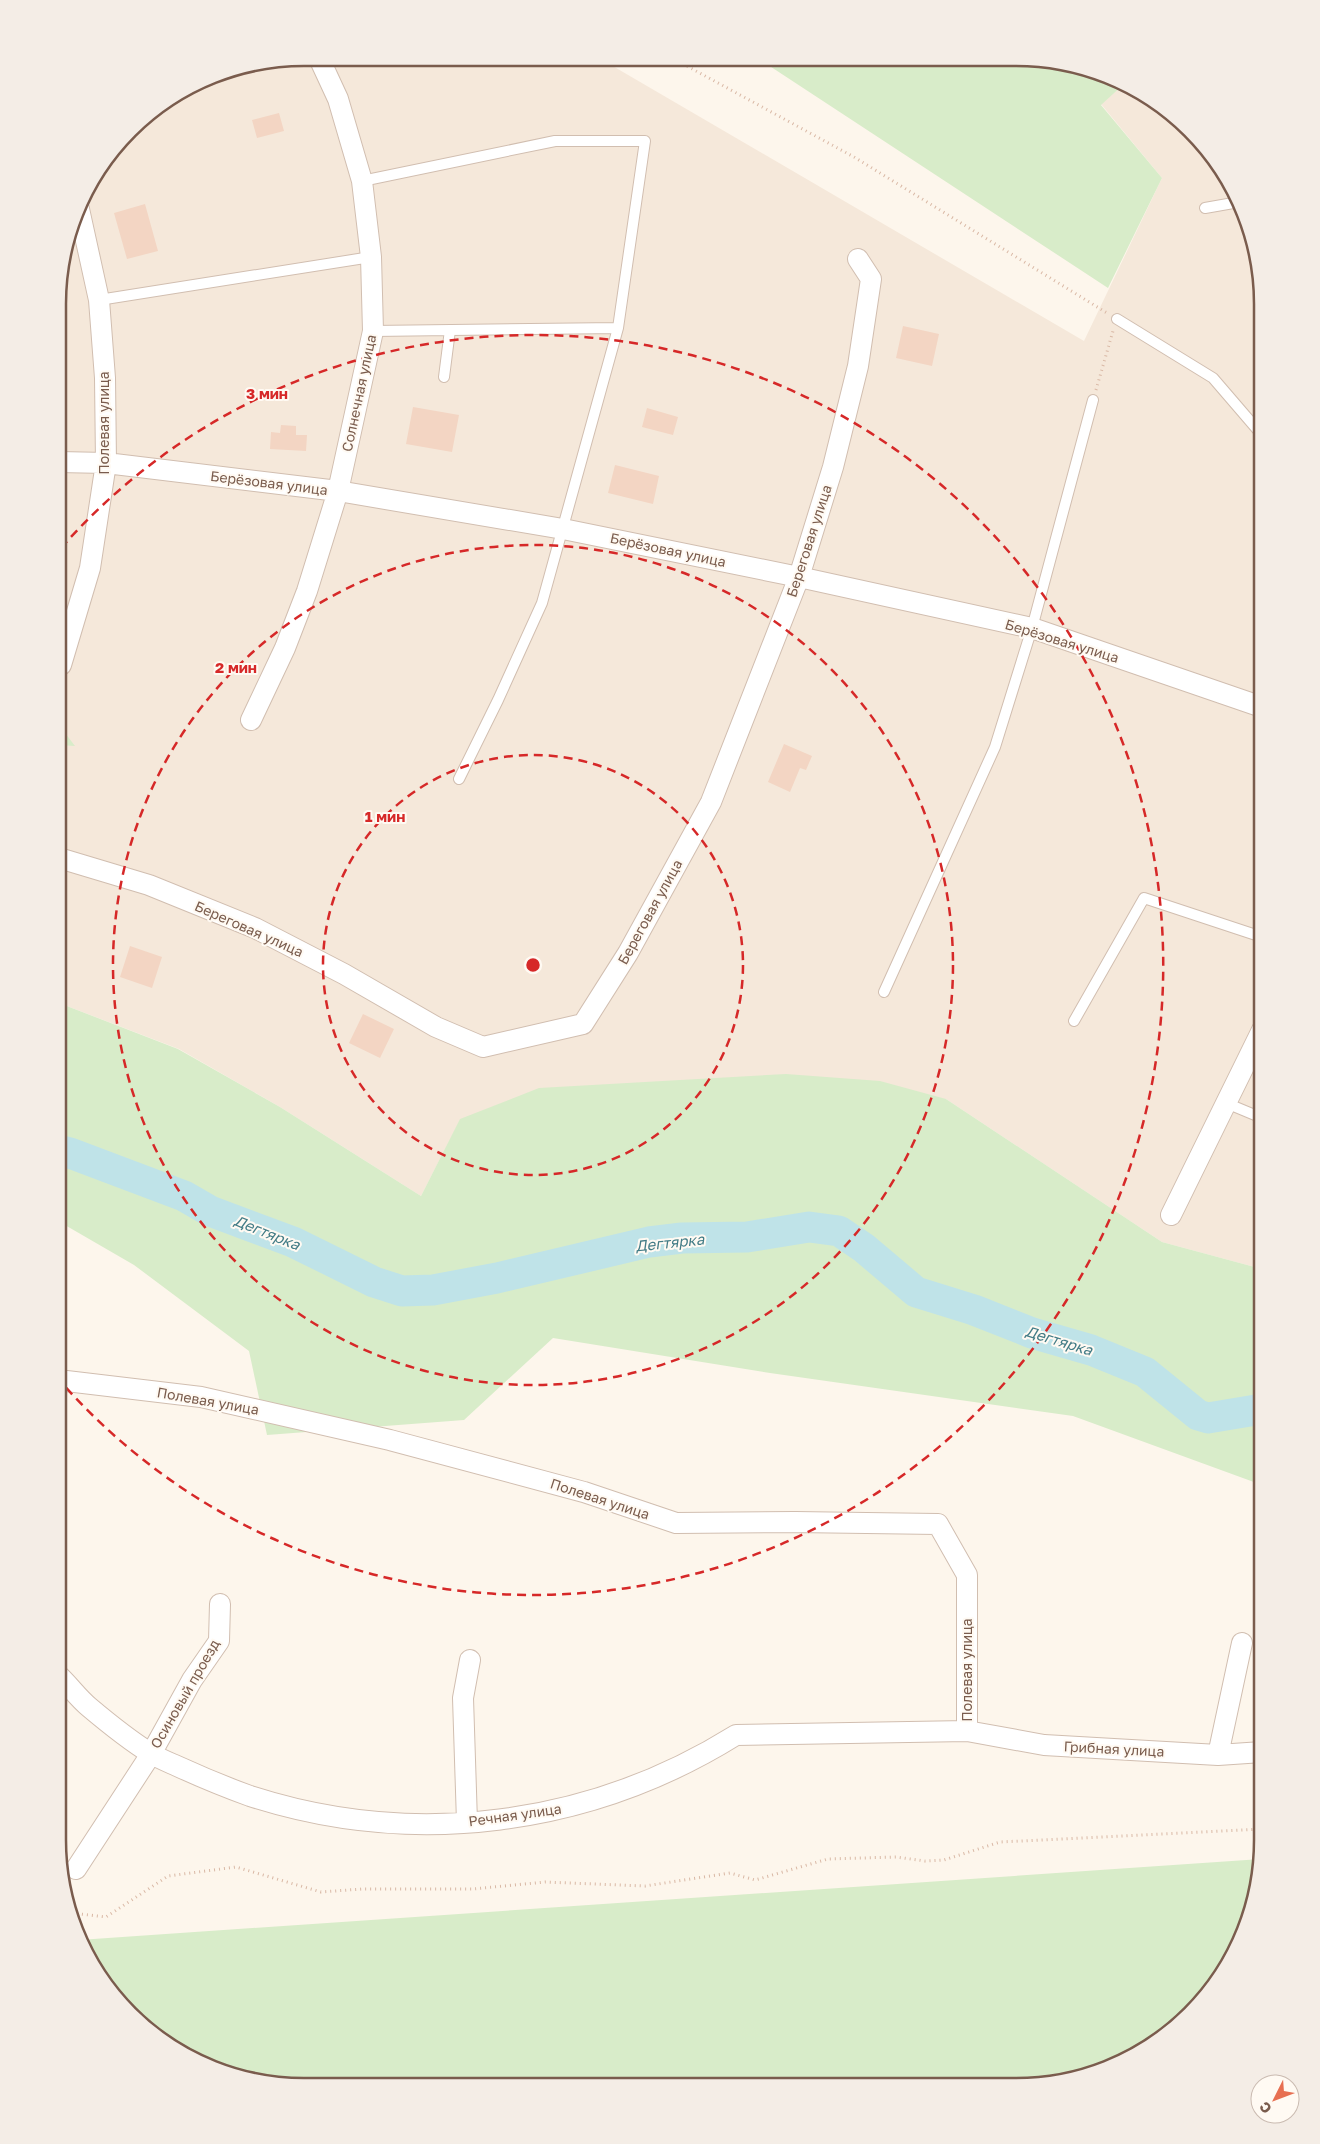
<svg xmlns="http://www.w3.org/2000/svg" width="1320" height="2144" font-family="'Golos Text',sans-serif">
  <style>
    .residential { fill: #f5e8da }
    .green { fill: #d8ecc9 }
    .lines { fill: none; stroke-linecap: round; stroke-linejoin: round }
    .river { stroke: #bfe3e8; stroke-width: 31 }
    .building { fill: #f3d5c3 }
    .service-casing { stroke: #d1beb0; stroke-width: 12 }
    .minor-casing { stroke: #d1beb0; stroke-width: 22 }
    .path { stroke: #d9b8a5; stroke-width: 3; stroke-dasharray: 1 4; stroke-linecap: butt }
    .service { stroke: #fff; stroke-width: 10 }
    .minor { stroke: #fff; stroke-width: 20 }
    .ring { fill: none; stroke: #d62828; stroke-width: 2.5; stroke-dasharray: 9 6 }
    .labels { text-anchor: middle; stroke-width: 4; stroke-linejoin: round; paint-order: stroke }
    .street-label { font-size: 14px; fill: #7a5c4d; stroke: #fffaf3 }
    .water-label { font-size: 15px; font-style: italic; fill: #437c86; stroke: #fffaf3 }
    .rim { fill: none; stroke: #7a5c4d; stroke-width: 2.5 }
    .centre { fill: #d62828; stroke: #fffaf3; stroke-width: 2.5 }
    .ring-label { font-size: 15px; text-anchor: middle; font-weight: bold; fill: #d62828; stroke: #fffaf3; stroke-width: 4; stroke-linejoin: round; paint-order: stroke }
  </style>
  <rect width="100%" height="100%" fill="#fdf6ec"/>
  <path class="residential" d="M304,58H599L1084,341L1162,178L1101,104L1124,84L1166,109L1212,154L1244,210L1262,304V1269L1162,1242L946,1099L460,1120L421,1196L280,1107L179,1049L59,1003L60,272L83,195L141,119L210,76Z"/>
  <path class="green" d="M759,59L1049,60L1111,76L1124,84L1101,105L1162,178L1108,288Z
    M59,725L75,746L59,745Z
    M59,1003L178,1049L280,1107L421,1196L460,1119L539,1088L786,1074L880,1081L946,1099L1162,1242L1262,1269V1485L1073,1416L770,1373L553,1338L464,1420L267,1435L249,1351L134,1265L58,1221Z
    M1261,1859L1249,1920L1212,1990L1166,2035L1110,2068L1017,2086L272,2084L209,2068L154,2035L108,1990L79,1940Z"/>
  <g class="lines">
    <path class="river" d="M58,1150L70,1153L184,1196L210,1211L293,1242L374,1282L402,1291L433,1290L497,1278L649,1242L682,1238L747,1237L809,1227L839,1231L864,1248L916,1292L974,1310L1032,1333L1091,1350L1145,1372L1198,1415L1208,1418L1262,1409"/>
  </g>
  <path class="building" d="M279,113L284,131L257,138L252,120Z
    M145,204L158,251L127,259L114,213Z
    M903,326L939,334L932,366L896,358Z
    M413,407L459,415L452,452L406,444Z
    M647,408L678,417L673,435L642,427Z
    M281,425L296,426V435H307L306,451L270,449L271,432L280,433Z
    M615,465L659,476L653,504L608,493Z
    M784,744L812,756L806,770L800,768L790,792L768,782Z
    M130,946L162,957L152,988L120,977Z
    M363,1014L394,1029L380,1058L349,1043Z"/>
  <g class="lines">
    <g class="service-casing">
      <path id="service" d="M362,181L555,141H645L618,328L542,603L498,700L459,779
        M1205,208L1239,202
        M99,300L371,257
        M1117,319L1213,378L1262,435
        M373,331L618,328
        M444,377L450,330
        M884,992L995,747L1032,628L1093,400
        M1074,1021L1144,898L1262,937
        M1226,1103L1262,1118"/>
    </g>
    <g class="minor-casing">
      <path id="minor" d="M59,462L106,463L338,491L563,529L799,577L1032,628L1262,707
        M61,665L90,568L106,463L105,378L99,300L79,209
        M251,720L285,648L307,591L338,491L373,331L371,257L362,181L338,99L319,58
        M59,858L149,885L255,928L344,974L436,1027L483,1047L583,1024L628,953L711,802L799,577L833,467L858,366L871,279L858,259
        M1171,1215L1262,1030
        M58,1380L201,1397L390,1440L584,1492L676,1523L795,1522L938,1524L967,1575V1731
        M58,1675C69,1685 78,1698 89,1707C108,1723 129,1740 150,1753C158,1758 168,1762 177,1766C201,1777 225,1787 250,1796C414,1849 590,1826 736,1735L967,1731L1044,1745L1218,1755L1262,1752
        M1218,1755L1242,1643
        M467,1822L463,1698L470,1660
        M76,1869L151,1754L192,1680L219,1641L220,1604"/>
    </g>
    <path class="path" d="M674,59L854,157L1107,313
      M1096,390L1113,331
      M72,1913L106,1917L168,1876L236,1867L321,1892L362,1889H473L545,1882L645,1886L730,1873L755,1880L828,1859L896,1857L925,1861L944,1860L1000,1842L1262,1829"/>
    <use href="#service" class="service"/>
    <use href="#minor" class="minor"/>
  </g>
  <g class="ring">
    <circle cx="533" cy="965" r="210"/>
    <circle cx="533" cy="965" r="420"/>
    <path d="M61 548A630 630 0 1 1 61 1382"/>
  </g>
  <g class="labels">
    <g class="street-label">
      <text transform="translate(359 393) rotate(-78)" y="5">Солнечная улица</text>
      <text transform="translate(104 423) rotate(-90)" y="5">Полевая улица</text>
      <text transform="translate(269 483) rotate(7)" y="5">Берёзовая улица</text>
      <text transform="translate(809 541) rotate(-72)" y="5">Береговая улица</text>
      <text transform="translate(668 550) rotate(12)" y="5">Берёзовая улица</text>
      <text transform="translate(1062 641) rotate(17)" y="5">Берёзовая улица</text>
      <text transform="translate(650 912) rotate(-61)" y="5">Береговая улица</text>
      <text transform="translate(249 929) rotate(24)" y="5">Береговая улица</text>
      <text transform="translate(208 1401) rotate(10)" y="5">Полевая улица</text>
      <text transform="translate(600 1499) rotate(18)" y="5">Полевая улица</text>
      <text transform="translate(967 1670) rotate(-90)" y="5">Полевая улица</text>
      <text transform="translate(185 1694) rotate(-60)" y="5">Осиновый проезд</text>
      <text transform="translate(1114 1749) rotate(3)" y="5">Грибная улица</text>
      <text transform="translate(515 1815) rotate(-8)" y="5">Речная улица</text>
    </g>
    <g class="water-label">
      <text transform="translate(267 1233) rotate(22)" y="5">Дегтярка</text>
      <text transform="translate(670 1243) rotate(-6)" y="5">Дегтярка</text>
      <text transform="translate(1059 1341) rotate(17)" y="5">Дегтярка</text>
    </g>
  </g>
  <path d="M0 0H1320V2144H0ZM304 66H1016A238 238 0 0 1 1254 304V1840A238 238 0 0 1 1016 2078H304A238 238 0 0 1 66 1840V304A238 238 0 0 1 304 66Z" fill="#f4ede6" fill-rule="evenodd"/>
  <path class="rim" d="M304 66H1016A238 238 0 0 1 1254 304V1840A238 238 0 0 1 1016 2078H304A238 238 0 0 1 66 1840V304A238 238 0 0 1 304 66Z"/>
  <circle cx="533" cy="965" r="8" class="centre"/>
  <g class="ring-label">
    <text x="267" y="399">3 мин</text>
    <text x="236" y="673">2 мин</text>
    <text x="385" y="822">1 мин</text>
  </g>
  <g transform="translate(1275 2099) rotate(228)"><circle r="24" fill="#fffaf3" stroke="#cabbb1"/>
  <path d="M0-4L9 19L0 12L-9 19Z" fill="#e76f51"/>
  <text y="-8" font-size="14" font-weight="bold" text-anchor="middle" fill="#7a5c4d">С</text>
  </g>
</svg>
